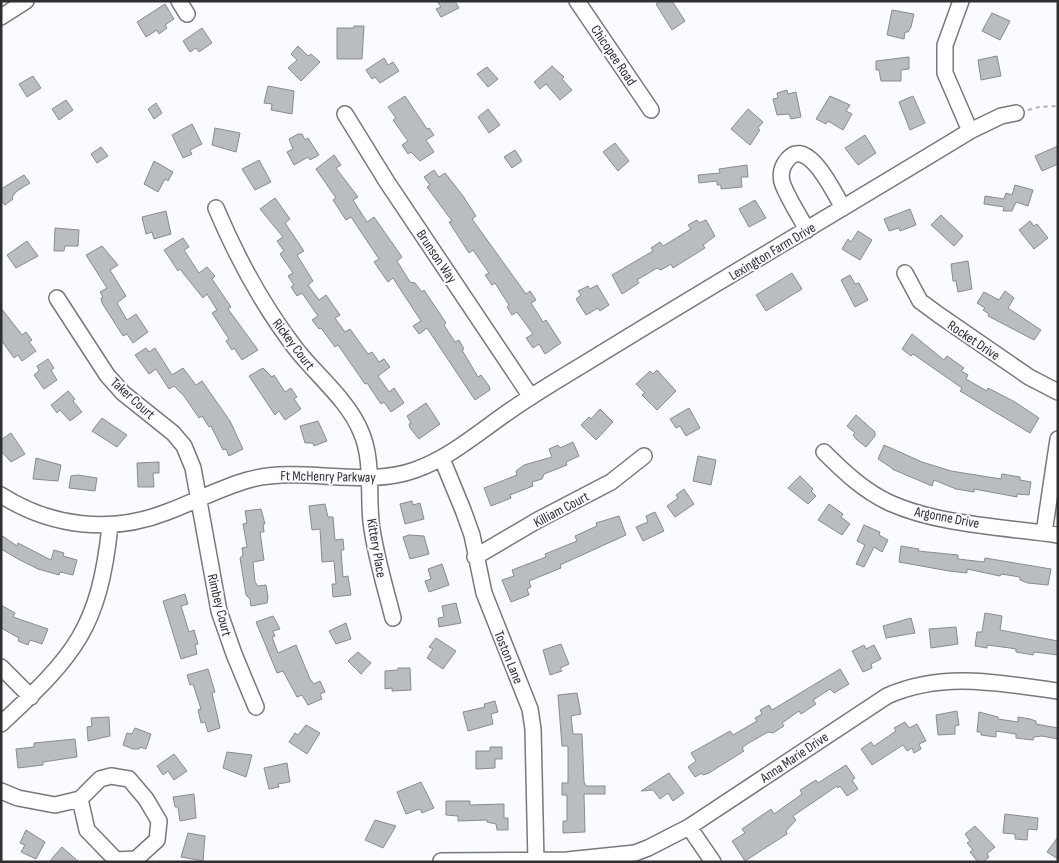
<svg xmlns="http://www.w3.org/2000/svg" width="1059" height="863" font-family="'Sofia Sans Condensed',sans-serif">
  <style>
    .building { fill: #b9bdc2; stroke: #888c91 }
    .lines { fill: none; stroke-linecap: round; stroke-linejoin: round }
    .minor-casing { stroke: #76797e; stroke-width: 18 }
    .path { stroke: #b0b2b5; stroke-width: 2; stroke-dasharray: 4 4; stroke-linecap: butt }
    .minor { stroke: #fff; stroke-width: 15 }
    .labels { text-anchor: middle; stroke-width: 4; stroke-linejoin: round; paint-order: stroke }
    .street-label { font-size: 14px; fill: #2e2f31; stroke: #f9fbfe }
  </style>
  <rect width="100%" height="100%" fill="#f9fbfe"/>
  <path class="building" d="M437,1H455L459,8L441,17L436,9L441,7Z
    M661,1H672L685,21L672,30L656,4Z
    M165,4L174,19L165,25L167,28L159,34L157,30L146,37L137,22Z
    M892,10L914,14L911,27L908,32H905L904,39L887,35Z
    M992,13L1010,21L1000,40L982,31Z
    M354,26H364L362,59H337V28H354Z
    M202,28L212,43L199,52L196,48L190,52L183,41Z
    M298,46L308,56L311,54L320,62L301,81L288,68L297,60L291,54Z
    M997,56L1001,76L981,80L978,60Z
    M909,57V69L901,70V81H881L879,70H876V61Z
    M384,58L388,65L393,62L399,71L380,83L375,77L372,79L366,70Z
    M552,66L564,77L562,79L572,90L560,100L546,84L540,89L534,82Z
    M487,67L498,79L488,87L477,74Z
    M33,76L41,88L27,97L19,84Z
    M268,86L294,91L292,114L271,110L272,104L264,103Z
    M787,90L788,94L796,92L801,117L791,119L789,114L777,115L773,99L778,98L777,93Z
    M405,96L427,129L429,128L434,135L426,140L434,152L420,161L411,152L408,154L402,145L408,141L393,120L396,118L388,107Z
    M830,96L850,105L846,111L852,114L843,130L828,121L826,124L816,119Z
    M913,96L925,123L910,130L899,102Z
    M66,100L73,110L59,120L52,109Z
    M156,103L162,113L154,119L148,109Z
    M488,109L500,125L489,133L478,117Z
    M748,109L763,122L758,128L760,130L750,145L731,129Z
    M192,124L202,144L190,150L192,154L183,158L172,135Z
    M215,128L240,133L236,152L212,145Z
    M298,134H302L305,140L308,138L319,155L310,160L308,157L294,165L287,152L293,149L289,139Z
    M865,135L876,153L858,165L845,148Z
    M615,143L629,161L618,171L603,152Z
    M1058,146V164L1042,171L1035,156Z
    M101,147L108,156L97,163L91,154Z
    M515,150L522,161L512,168L504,157Z
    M334,155L341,165L336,168L358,197L353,200L367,222L374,217L402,257L397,261L410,282L415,283L422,292L424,290L446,323L444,325L455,342L459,340L464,349L462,350L478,377L481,375L489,386L490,390L475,400L427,328L419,334L413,326L421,321L393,278L388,282L374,262L379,259L351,217L346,220L333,200L336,198L316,169Z
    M259,160L271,182L255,190L242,169Z
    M154,161L173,172L168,181L165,179L158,192L144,184Z
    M747,165L748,177H741L742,187L721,189V185H717V181L699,183L698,175L720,173L719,169Z
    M434,170L439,177L445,173L463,196L476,216L472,219L526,294L530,291L536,300L531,303L543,322L546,320L561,343L545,354L539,344L533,348L526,338L533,334L517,312L512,315L507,307L509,305L495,283L492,285L485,275L489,273L473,250L469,253L449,222L452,221L427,187L430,185L424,177Z
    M24,175L30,183L17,191L12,197L13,199L5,205L1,200V189Z
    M1015,185L1033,190L1028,206L1016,202L1012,211H1003L1004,207L984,204L985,196L1004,199L1006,193L1012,195Z
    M275,198L290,219L285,223L304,251L297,255L313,281L308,285L319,300L326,295L340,315L335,318L345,332L350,329L368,354L372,352L379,362L384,359L390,367L378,376L389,392L394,388L404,403L391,412L384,402L381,404L367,383L365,384L338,345L335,347L321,328L319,329L312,320L318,316L302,293L297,296L291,287L294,285L288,276L293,273L280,254L284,251L277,241L283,237L260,209Z
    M755,200L766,218L749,227L739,209Z
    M910,209L916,225L900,231L899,228L889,231L884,219Z
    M166,211L171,234L154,239L152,232L146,234L142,217Z
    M941,215L963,236L954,246L931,225Z
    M697,220L699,223L706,220L715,236L703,245L705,248L673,268L671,264L661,270L657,268L637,280L639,283L622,294L612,275L653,251L651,248L660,242L663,246L691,229L688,225Z
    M1030,221L1034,226L1037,224L1048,238L1034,249L1019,230Z
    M55,228L79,230L78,246H65L64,251H54Z
    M858,231L872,240L860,260L842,249L848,239L851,242Z
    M183,238L189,247L184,250L199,273L207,267L215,276L212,279L231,307L228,309L258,350L242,360L234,348L232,350L226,341L229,339L212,313L217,310L207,294L203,298L180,269L178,271L164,250Z
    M27,241L38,256L16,268L7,255Z
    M102,246L118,265L110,270L126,296L117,303L127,320L136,314L148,332L133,343L127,334L123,336L102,303L101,298L103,297L100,292L107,288L86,255Z
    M968,261L972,289L958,292L956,281H953L951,264Z
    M792,273L802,289L766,311L756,295Z
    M850,275L855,284L859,283L868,300L855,307L841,280Z
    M597,285L609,305L600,311L598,308L586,315L576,299L581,295L578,291L588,286L590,289Z
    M1005,291L1014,298L1008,308L1041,330L1034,340L988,316L989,314L983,310L985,308L977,303L984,292L999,300Z
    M1,308L22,335L26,332L32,340L29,342L36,351L22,361L18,355L14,358L1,340Z
    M912,334L944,360L947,356L964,368L961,371L968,375L966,379L987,391L988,388L1015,402L1039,418L1030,433L960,391L962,388L913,354L911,356L902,349Z
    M146,348L149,352L155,348L172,375L183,368L196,385L202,381L230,421L243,449L229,456L226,449L223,450L211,426L209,427L202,416L199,418L184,396L174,386L169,389L156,369L149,374L135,355Z
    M48,359L54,368L51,370L57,380L44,389L34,375L39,371L37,366Z
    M263,368L272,377L274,375L285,392L291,388L297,397L294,399L301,409L285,420L279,411L275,415L249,376Z
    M657,370L676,391L657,410L642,395L645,393L636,384L650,371L653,374Z
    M68,391L75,399L73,401L82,412L70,421L60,410L57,413L51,405Z
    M426,403L440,424L419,439L410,428L409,424L411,423L407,416Z
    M689,408L700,428L686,436L680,426L676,428L670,419Z
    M600,409L613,422L596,440L581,425L589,417L591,419Z
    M856,415L875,432V436L866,447L857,440L853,435L855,433L847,426Z
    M102,418L127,435L117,447L92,431Z
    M318,421L327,441L314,446L313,443H305L300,426Z
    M11,433L25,454L11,462L1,451V440Z
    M573,442L579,456L566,462L567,465L544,474L542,479L532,482L533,486L510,495L511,498L491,506L484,488L517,475L516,471L524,465L552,457L549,449L558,445L560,448Z
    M884,445L922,462L951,471L1001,479L1002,474L1020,477V480L1031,482L1029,495L1017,494V497L974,489V492L956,489L934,480L932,486L892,469V468L878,459Z
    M698,456L716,460L711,485L693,481Z
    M36,458L61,465L58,481L33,479Z
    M159,462V473H153L154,487H138L137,463Z
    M78,475L97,478L95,491L69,488L71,476Z
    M800,476L813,489L811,491L816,496L808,504L788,488Z
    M684,489L694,504L675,517L667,506L678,498L676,495Z
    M412,501L413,505L420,503L424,519L405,524L400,504Z
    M325,504L328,517H333L335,540L343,539L344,550H341L343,577L348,576L351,595L333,597L332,584H336L334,561L322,562L320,529L312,530L309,506Z
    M829,504L843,514L841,517L850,524L842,535L818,520Z
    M261,509L265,524H263L264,532H260L264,560L253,562L255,582L258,586L266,585L268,597L267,603L251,606L250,599L246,595L240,558L243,555L242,548L247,547L243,524L247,523L245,511Z
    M655,512L664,531L643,541L636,527L648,522L646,516Z
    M619,516L626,535L560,565L561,568L529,581L531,587L527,589L529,595L511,602L502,580L514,576L512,570L546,557L545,554L577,541L575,536L597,526L596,523Z
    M864,525L880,532L879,535L888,540L882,552L874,547L864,567L856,564L865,545L857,541Z
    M1,535L17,546L18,543L51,560L54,550L64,553L63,556L77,560L73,575L60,572L59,575L38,569L18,559L1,549Z
    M409,535L424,536L429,554L410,559L403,537Z
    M901,546L919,549L918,551L958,555V559L984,562L985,558L1051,569L1048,585L1028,583L1020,580V577L1001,574L1000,576L967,569V573L949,571L899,562Z
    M442,564L449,585L429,592L425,581L431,579L428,569Z
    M185,594L188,604L181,606L189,632L194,630L198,644L195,645L197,654L181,659L163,601Z
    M456,603L461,623L439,627L438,618L444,617L442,606Z
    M1,605L15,613L13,617L48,629L42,644L30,640L28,645L18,641L19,638L1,628Z
    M985,613L1002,616L1000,630L1058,641V655L1034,652L1033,655L1016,652V649L1010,648L987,645V648L975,646L977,632H982Z
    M273,616L280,629L273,631L275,636L272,637L278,653L296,645L310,679L314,684L320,681L325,692L320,694L322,699L308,705L302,695L297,697L283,671L277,673L256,622Z
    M911,618L915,633L886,638L883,626Z
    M346,623L351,639L336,644L329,631Z
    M956,627L958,644L931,648L929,629Z
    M436,638L456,651L443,669L427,658L433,649L429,647Z
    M561,644L569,664L560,668L562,671L550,675L543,650Z
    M864,645L866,649L874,645L881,659L871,664L872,668L863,672L852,651Z
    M358,652L371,663L361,674L348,661Z
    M398,668H410L411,690L392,691V688L385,689V671L398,670Z
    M208,669L215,692L212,693L220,728L208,732L205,722L201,723L198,710L201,709L193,684L190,685L187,675Z
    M840,669L849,684L834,693L830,689L813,700L816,704L801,714L799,711L782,723L784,726L773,733L768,732L747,744L742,748L744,751L709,773L703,775L702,773L695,777L688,767L696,761L691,753L730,731L733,735L757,721L755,718L762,714L760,710L769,705L772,710Z
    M577,693L581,714L571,716L573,734H582L584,782L586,786H605V794H584L585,832L563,833V821H567V795H562V783H568V746H562L558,695Z
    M495,701L498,712L491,714L493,724L468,731L463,712L485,707L484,704Z
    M957,711L959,725L955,726V734L938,735L936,715Z
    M979,712L998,717V719L1018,722V717L1030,719L1036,721V724L1058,728V739L1042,736L1034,737L1033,740L1016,738V734L996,731V737L981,735V732H977Z
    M109,717L110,736L88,741L87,727L92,726L91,718Z
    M905,722L909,728L917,724L926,741L919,744L921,749L914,753L912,748L907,751L903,745L872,765L861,749L871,742L874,746L896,731L894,728Z
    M306,725L320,733L307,754L289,742L295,733L298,735Z
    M135,728L151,734L146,749L140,747L139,749H133L123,745L127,733L132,734Z
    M75,739L77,757L43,762V765L18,768L16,749L34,747V743Z
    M490,747H502V759H495V768L476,769V751H490Z
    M227,752L252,755L246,777L223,768Z
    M174,754L187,771L174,780L168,771L163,775L157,766Z
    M287,763L290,782L278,784L279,787L269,789L264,768Z
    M846,765L855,778L852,780L858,789L847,796L840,786L838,788L837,786L793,816L796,820L786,831L787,834L745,861L732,841L745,833L742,829L771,809L774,814L802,794L800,790L816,780L818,783Z
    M669,773L684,793L673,801L668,793L660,799L653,790L641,791Z
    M421,782L434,808L422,813L420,809L406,814L397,792Z
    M194,794L196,818L180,821L178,807H175L173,797Z
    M446,801H470V805L504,804V818H508V830H497L496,824L487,822V820L458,821V816L446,815Z
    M1005,814L1038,818L1037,830L1028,829L1027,840L1015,839V834L1003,833Z
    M375,820L396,826L383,848L365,840Z
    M975,826L995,847L987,854L989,857L983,862H978L970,852L973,850L967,843L970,841L965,834Z
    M26,830L45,842L36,859L21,852L25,845L20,843Z
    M188,833L205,836L203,861L181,857Z
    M1058,837V859L1047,852Z
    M62,847L79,862H49Z"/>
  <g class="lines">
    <g class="minor-casing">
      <path id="minor" d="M179,1L187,14
        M577,1L651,110
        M961,1L945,45V73L970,131
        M1,17L26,1
        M345,114L387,182L531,397
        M216,208C237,258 263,306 296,349C317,376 348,400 361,432C373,459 368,493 371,522C375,555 385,586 393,618
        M807,230C799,215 789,200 783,185C780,178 781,169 785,163C805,130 835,194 843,208
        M905,273L920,301L939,315L1029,377L1058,392
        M57,298L107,375L123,393L173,433L184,446L193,468L219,611L234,654L256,707
        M824,452C844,472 864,491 890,503C939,525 1004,527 1058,535
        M442,459L463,510L472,535L484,593L530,709L533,729L536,862
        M1,495C51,527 111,534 167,512C194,502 220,488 248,480C302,465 361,489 415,470C451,457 479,432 511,410C534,394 559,379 584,364C712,285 842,209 970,131L1001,116L1016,113
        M1044,533L1058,439
        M475,557L538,520L611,482L644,456
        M1,667L31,697
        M1,724C75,655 99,629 110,526
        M111,776L129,779L146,799L159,821L157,840L136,859L116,860L87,830L80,799L100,779Z
        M1,791L18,798L55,805L80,799
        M689,827L713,862
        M441,861L567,860L635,853L648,848L689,827L887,696C943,671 999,683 1058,691"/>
    </g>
    <path class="path" d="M1028,110L1039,107L1058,106"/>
    <use href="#minor" class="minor"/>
  </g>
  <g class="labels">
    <g class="street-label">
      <text transform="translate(614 55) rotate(56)" y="5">Chicopee Road</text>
      <text transform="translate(772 251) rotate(-31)" y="5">Lexington Farm Drive</text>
      <text transform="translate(437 256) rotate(56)" y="5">Brunson Way</text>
      <text transform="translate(974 340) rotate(34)" y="5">Rocket Drive</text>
      <text transform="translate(294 344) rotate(53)" y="5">Rickey Court</text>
      <text transform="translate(133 398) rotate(42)" y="5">Taker Court</text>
      <text transform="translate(328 476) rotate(1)" y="5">Ft McHenry Parkway</text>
      <text transform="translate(561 509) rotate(-28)" y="5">Killiam Court</text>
      <text transform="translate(947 517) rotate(11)" y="5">Argonne Drive</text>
      <text transform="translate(377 548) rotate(80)" y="5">Kittery Place</text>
      <text transform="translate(220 605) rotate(76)" y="5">Rimbey Court</text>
      <text transform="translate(509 657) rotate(68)" y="5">Toston Lane</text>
      <text transform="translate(794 757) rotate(-34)" y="5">Anna Marie Drive</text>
    </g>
  </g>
  <rect width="1059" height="863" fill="none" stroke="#2e2f31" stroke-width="5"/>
</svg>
